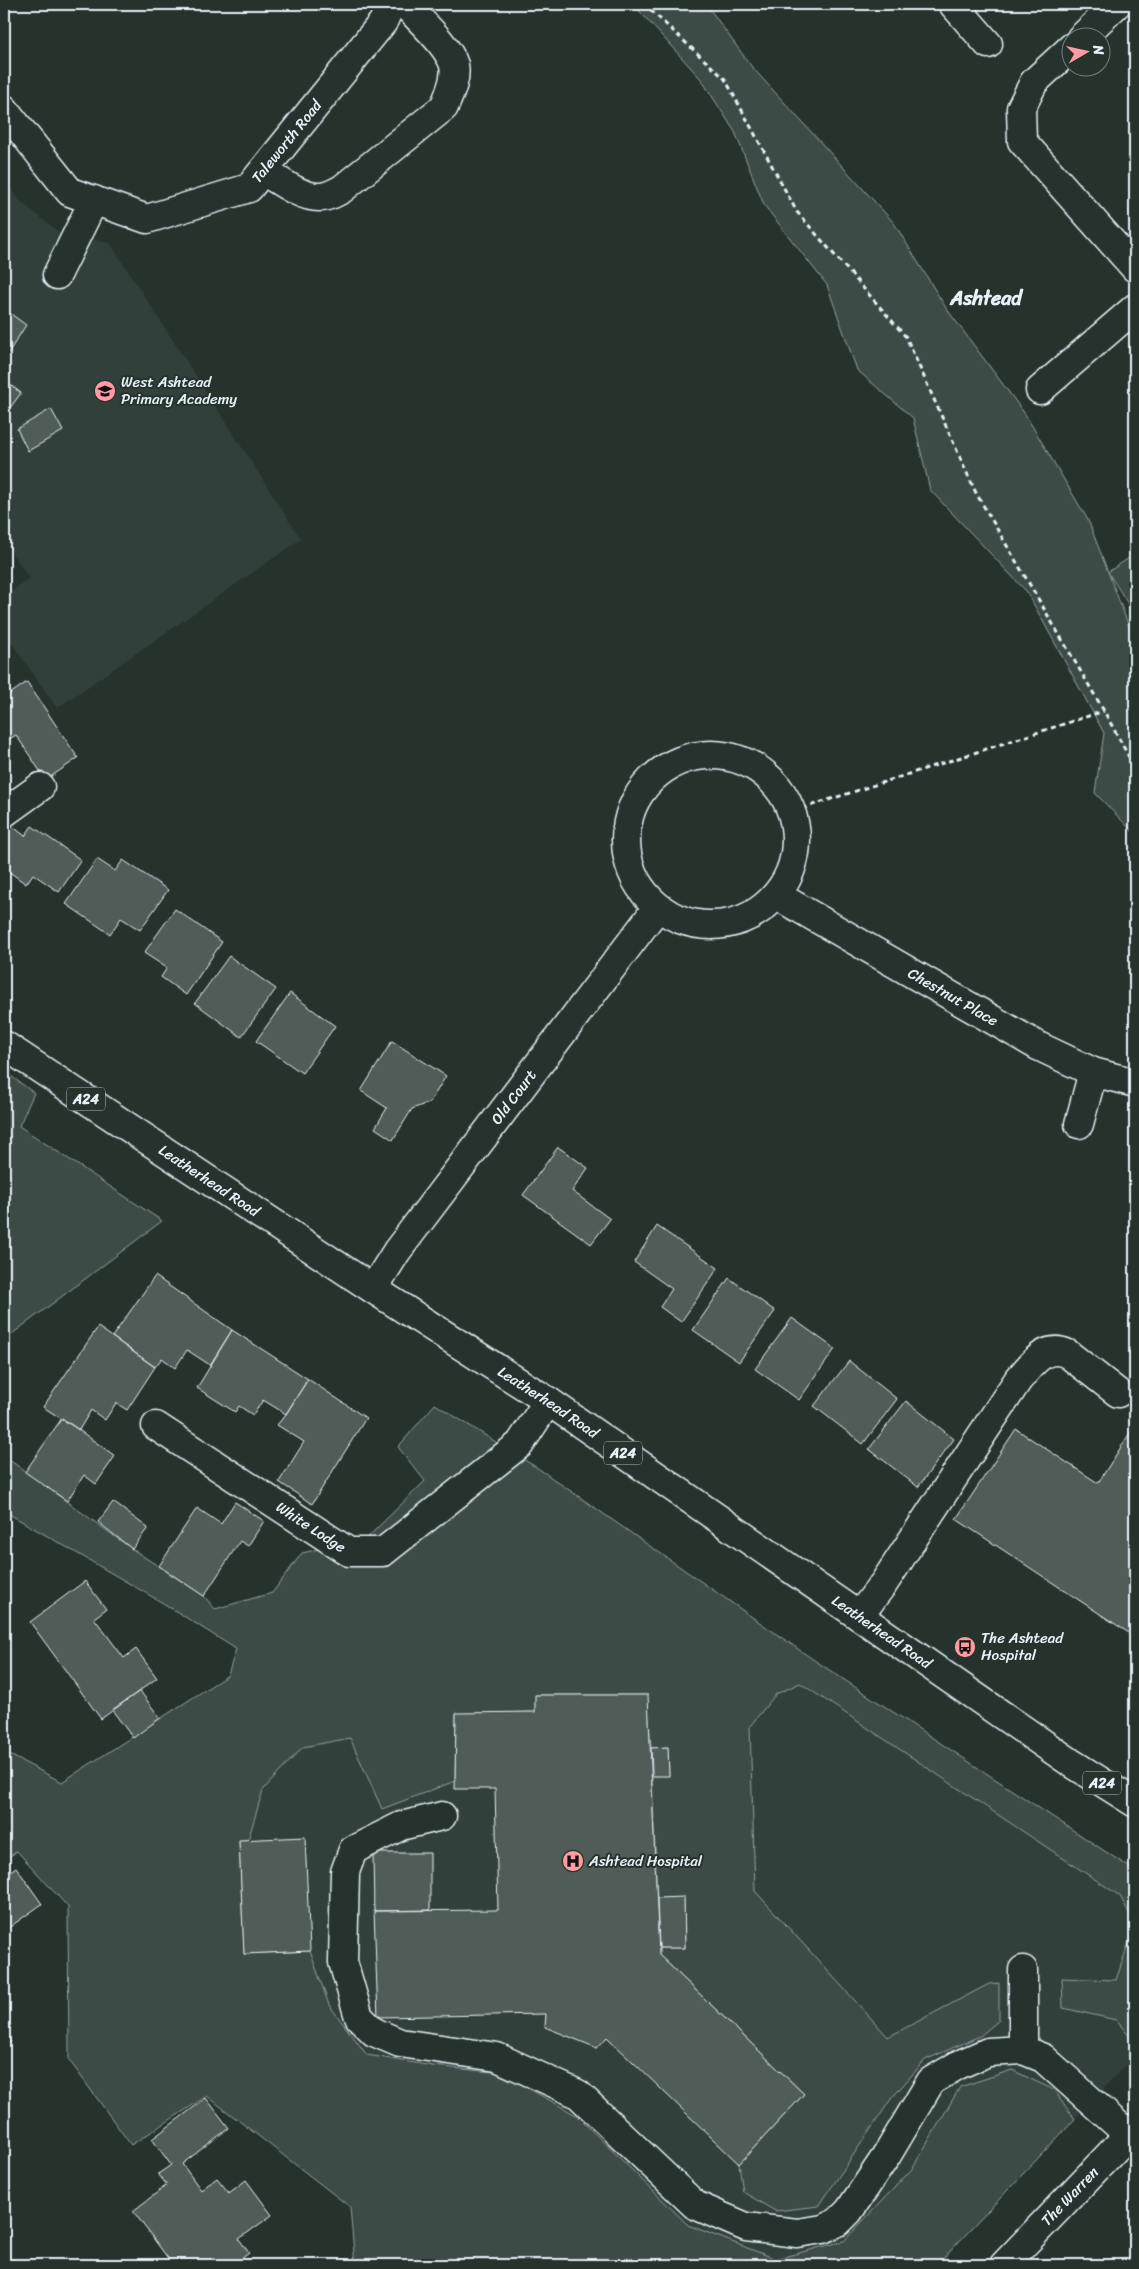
<svg xmlns="http://www.w3.org/2000/svg" width="1139" height="2269" font-family="Sriracha,sans-serif">
  <style>
    .built { fill: #333f3a }
    .green { fill: #3e4b47; stroke: #939ea0 }
    .building { fill: #505c59; stroke: #e8f1f8 }
    .lines { fill: none; stroke-linecap: round; stroke-linejoin: round }
    .minor-casing { stroke: #e8f1f8; stroke-width: 31 }
    .highway-casing { stroke: #e8f1f8; stroke-width: 31 }
    .path { stroke: #e8f1f8; stroke-width: 3; stroke-dasharray: 5 4; stroke-linecap: butt }
    .minor { stroke: #26332d; stroke-width: 28 }
    .highway { stroke: #26332d; stroke-width: 28 }
    .labels { text-anchor: middle; stroke-width: 4; stroke-linejoin: round; paint-order: stroke }
    .shield { fill: #26332d; stroke: #aeb8bb; stroke-width: 1 }
    .shield-label { font-size: 14px; font-weight: bold; fill: #e8f1f8 }
    .street-label { font-size: 15px; fill: #e8f1f8; stroke: #26332d }
    .poi-label { font-size: 15px; fill: #e8f1f8; stroke: #26332d; text-anchor: start }
    .district-label { font-size: 20px; font-weight: bold; fill: #e8f1f8; stroke: #26332d }
  </style>
  <rect width="100%" height="100%" fill="#26332d"/>
  <filter id="ink" filterUnits="userSpaceOnUse"><feTurbulence type="fractalNoise" baseFrequency=".02" numOctaves="2"/><feDisplacementMap in="SourceGraphic" scale="10" xChannelSelector="R" yChannelSelector="G"/><feConvolveMatrix kernelMatrix="1 2 1 2 8 2 1 2 1" color-interpolation-filters="sRGB"/></filter>
  <g filter="url(#ink)">
    <path class="built" d="M4,180L20,201L61,234L110,243L301,539L57,708L4,632V597L29,578L4,541Z
      M539,1469L811,1658L1135,1871V2055L937,2265H431L17,1851Z"/>
    <path class="green" d="M633,4H706L751,66L894,223L946,308L1025,414L1088,520L1135,642V834L1095,793L1104,733L1027,592L930,490L913,418L857,370L827,285L764,205L735,132L701,79Z
      M1135,554V615L1108,572Z
      M4,1071L34,1093L19,1126L162,1221L4,1340Z
      M435,1404L539,1469L811,1658L1135,1871V1924L1120,1896L800,1683L776,1694L750,1726L755,1891L888,2037L989,1984L999,1983V2020L980,2036L925,2060L891,2099L819,2206L775,2211L743,2192L739,2164L804,2094L659,1955V1948H685L684,1898H657L652,1776L669,1775L668,1747L651,1748L647,1695H536L535,1712L456,1714L455,1781L382,1809L350,1738L303,1747L263,1790L248,1840L239,1841L244,1954L310,1951L329,2005L367,2055L433,2066L501,2073L576,2115L688,2225L776,2259L844,2241L912,2169L960,2087L1012,2070L1054,2090L1075,2119L937,2265H355L350,2207L207,2096L131,2145L69,2060L68,1907L17,1851L4,1861V1752L62,1782L228,1675L236,1649L163,1603L4,1511V1456L132,1549L204,1596L215,1609L272,1593L302,1553L368,1537L425,1481L398,1447Z
      M1135,1924V2043L1116,2020L1063,2008L1062,1978L1116,1980Z"/>
    <path class="building" d="M4,309L26,325L5,358L4,357Z
      M4,380L21,393L4,416Z
      M51,409L63,431L28,451L17,429Z
      M27,682L78,758L46,780L16,735L4,742V698Z
      M12,826L25,836L32,826L81,860L59,892L33,874L26,884L4,868V837Z
      M97,859L115,871L123,860L168,890L140,930L121,918L110,934L66,904Z
      M175,909L222,942L186,995L161,977L167,968L144,953Z
      M229,956L276,989L241,1037L195,1003Z
      M290,993L335,1026L302,1073L256,1041Z
      M392,1041L446,1076L430,1102L412,1109L393,1140L375,1128L387,1108L361,1091Z
      M558,1147L588,1168L572,1191L610,1219L591,1244L523,1195Z
      M657,1226L718,1268L681,1322L660,1307L672,1289L634,1262Z
      M155,1276L232,1330L210,1365L187,1350L175,1368L162,1358L155,1367L112,1337Z
      M729,1278L775,1311L739,1362L693,1330Z
      M792,1318L835,1349L799,1400L755,1369Z
      M98,1327L155,1367L127,1410L116,1403L105,1420L91,1410L79,1430L43,1407Z
      M232,1330L308,1379L286,1414L263,1400L253,1415L239,1406L235,1412L197,1388Z
      M849,1361L897,1399L863,1444L814,1406Z
      M308,1379L366,1418L312,1504L279,1482L304,1442L277,1425L286,1414Z
      M906,1401L954,1439L918,1487L869,1449Z
      M62,1418L115,1456L96,1484L84,1475L67,1501L25,1472Z
      M1135,1425V1637L956,1519L1016,1429L1098,1483Z
      M113,1502L148,1528L132,1549L98,1522Z
      M235,1502L264,1521L248,1546L240,1541L204,1596L159,1566L197,1508L221,1524Z
      M85,1581L106,1609L94,1618L124,1658L136,1649L157,1678L101,1719L30,1622Z
      M140,1691L160,1718L133,1738L112,1710Z
      M535,1695H648L659,1955L804,2094L739,2164L607,2037L597,2048L545,2027L546,2014L378,2017L374,1911L498,1910L495,1789H455L456,1713L535,1712Z
      M668,1747L669,1776H652L651,1748Z
      M305,1837L310,1951L244,1954L239,1840Z
      M373,1853H430V1910L374,1911Z
      M16,1867L42,1904L4,1931V1876Z
      M684,1897L685,1948H659L657,1898Z
      M4,2032L11,2042L4,2047Z
      M206,2098L229,2128L182,2164L201,2190L217,2178L229,2193L246,2180L272,2215L239,2239L249,2253L233,2265H173L133,2211L167,2185L158,2174L171,2165L152,2139Z"/>
    <g class="lines">
      <g class="minor-casing">
        <g id="minor">
          <path d="M953,4L988,44"/>
          <path d="M1081,38L1117,4"/>
          <path d="M1072,47L1034,82L1021,108L1022,141L1135,268"/>
          <path id="s1" d="M4,109L70,192L147,219L249,188L383,22L391,4"/>
          <path d="M263,171C279,180 301,198 320,197C328,197 335,193 342,189L444,107C449,95 457,79 454,65C448,45 419,20 405,4"/>
          <path d="M57,275L94,200"/>
          <path d="M1040,390L1135,308"/>
          <circle cx="711" cy="840" r="85"/>
          <path d="M4,813L40,787"/>
          <path id="s2" d="M778,896L1038,1046L1093,1072L1135,1083"/>
          <path d="M1079,1124L1093,1072"/>
          <path id="s3" d="M373,1289L397,1251L657,908"/>
          <path id="s4" d="M156,1426L349,1552H383L520,1444L548,1401"/>
          <path d="M859,1616L884,1583L1018,1380C1032,1364 1045,1343 1068,1354L1118,1393"/>
          <path d="M442,1816L401,1826L353,1850L345,1872L343,1962L359,2017L374,2032L400,2043L497,2057L578,2094L695,2205L746,2227L797,2233L823,2229L838,2222L849,2211L887,2155L931,2081L958,2065L988,2052L1023,2050L1043,2058L1129,2135"/>
          <path d="M1023,1970V2050"/>
          <path id="s5" d="M1004,2265L1135,2128"/>
        </g>
      </g>
      <g class="highway-casing">
        <g id="highway">
          <path id="s6" d="M4,1045L373,1289L548,1401L1070,1762L1135,1803"/>
        </g>
      </g>
      <path class="path" d="M644,4L725,79L797,212L906,337L976,493L1104,711L1135,768
        M794,811L1104,711"/>
      <use href="#minor" class="minor"/>
      <use href="#highway" class="highway"/>
    </g>
  </g>
  <defs>
    <g id="school-disc" transform="scale(1.125)"><circle r="9.5" fill="#ff9aa2" stroke="#26332d"/><path d="M0-5L7-2L0 1L-7-2ZM-4 1L0 2.5L4 1V4Q0 6-4 4Z" fill="#111"/></g>
    <g id="bus-disc" transform="scale(1.125)"><circle r="9.5" fill="#ff9aa2" stroke="#26332d"/><path d="M-5-6H5V4H4V6H2V4H-2V6H-4V4H-5ZM-3.5-4V0h7V-4ZM-3.5 1.2v1.5H-2V1.2ZM2 1.2v1.5H3.5V1.2Z" fill="#111"/></g>
    <g id="hospital-disc" transform="scale(1.125)"><circle r="9.5" fill="#ff9aa2" stroke="#26332d"/><path d="M-5-5h3v3.5h4V-5h3V5h-3V1.5h-4V5h-3Z" fill="#111"/></g>
  </defs>
  <g fill-rule="evenodd">
    <use href="#school-disc" x="105" y="391"/>
    <use href="#bus-disc" x="965" y="1647"/>
    <use href="#hospital-disc" x="573" y="1861"/>
  </g>
  <g class="labels">
    <g class="shield">
      <rect x="67" y="1087.5" width="38" height="23" rx="4"/>
      <rect x="604" y="1441.5" width="38" height="23" rx="4"/>
      <rect x="1083" y="1771.5" width="38" height="23" rx="4"/>
    </g>
    <g class="shield-label">
      <text x="86" y="1104">A24</text>
      <text x="623" y="1458">A24</text>
      <text x="1102" y="1788">A24</text>
    </g>
    <g class="street-label">
      <text dy="5" stroke="none"><textPath href="#s1" startOffset="354">Taleworth Road</textPath></text>
      <text dy="5" stroke="none"><textPath href="#s2" startOffset="202">Chestnut Place</textPath></text>
      <text dy="5" stroke="none"><textPath href="#s3" startOffset="238">Old Court</textPath></text>
      <text dy="5" stroke="none"><textPath href="#s6" startOffset="246">Leatherhead Road</textPath></text>
      <text dy="5" stroke="none"><textPath href="#s6" startOffset="651">Leatherhead Road</textPath></text>
      <text dy="5" stroke="none"><textPath href="#s4" startOffset="185">White Lodge</textPath></text>
      <text dy="5" stroke="none"><textPath href="#s6" startOffset="1056">Leatherhead Road</textPath></text>
      <text dy="5" stroke="none"><textPath href="#s5" startOffset="95">The Warren</textPath></text>
    </g>
    <g class="poi-label">
      <text x="121" y="387">West Ashtead<tspan x="121" dy="17">Primary Academy</tspan></text>
      <text x="981" y="1643">The Ashtead<tspan x="981" dy="17">Hospital</tspan></text>
      <text x="589" y="1866">Ashtead Hospital</text>
    </g>
    <g class="district-label">
      <text x="986" y="305">Ashtead</text>
    </g>
  </g>
  <rect width="1139" height="2269" fill="none" stroke="#26332d" stroke-width="20"/>
  <rect x="10" y="10" width="1119" height="2249" fill="none" stroke="#e8f1f8" stroke-width="2" filter="url(#ink)"/>
  <g transform="translate(1086 52) rotate(81)"><circle r="24" fill="#26332d" stroke="#747f7e"/>
  <path d="M0-4L9 19L0 12L-9 19Z" fill="#ff9aa2"/>
  <text y="-8" font-size="14" font-weight="bold" text-anchor="middle" fill="#e8f1f8">N</text>
  </g>
</svg>
